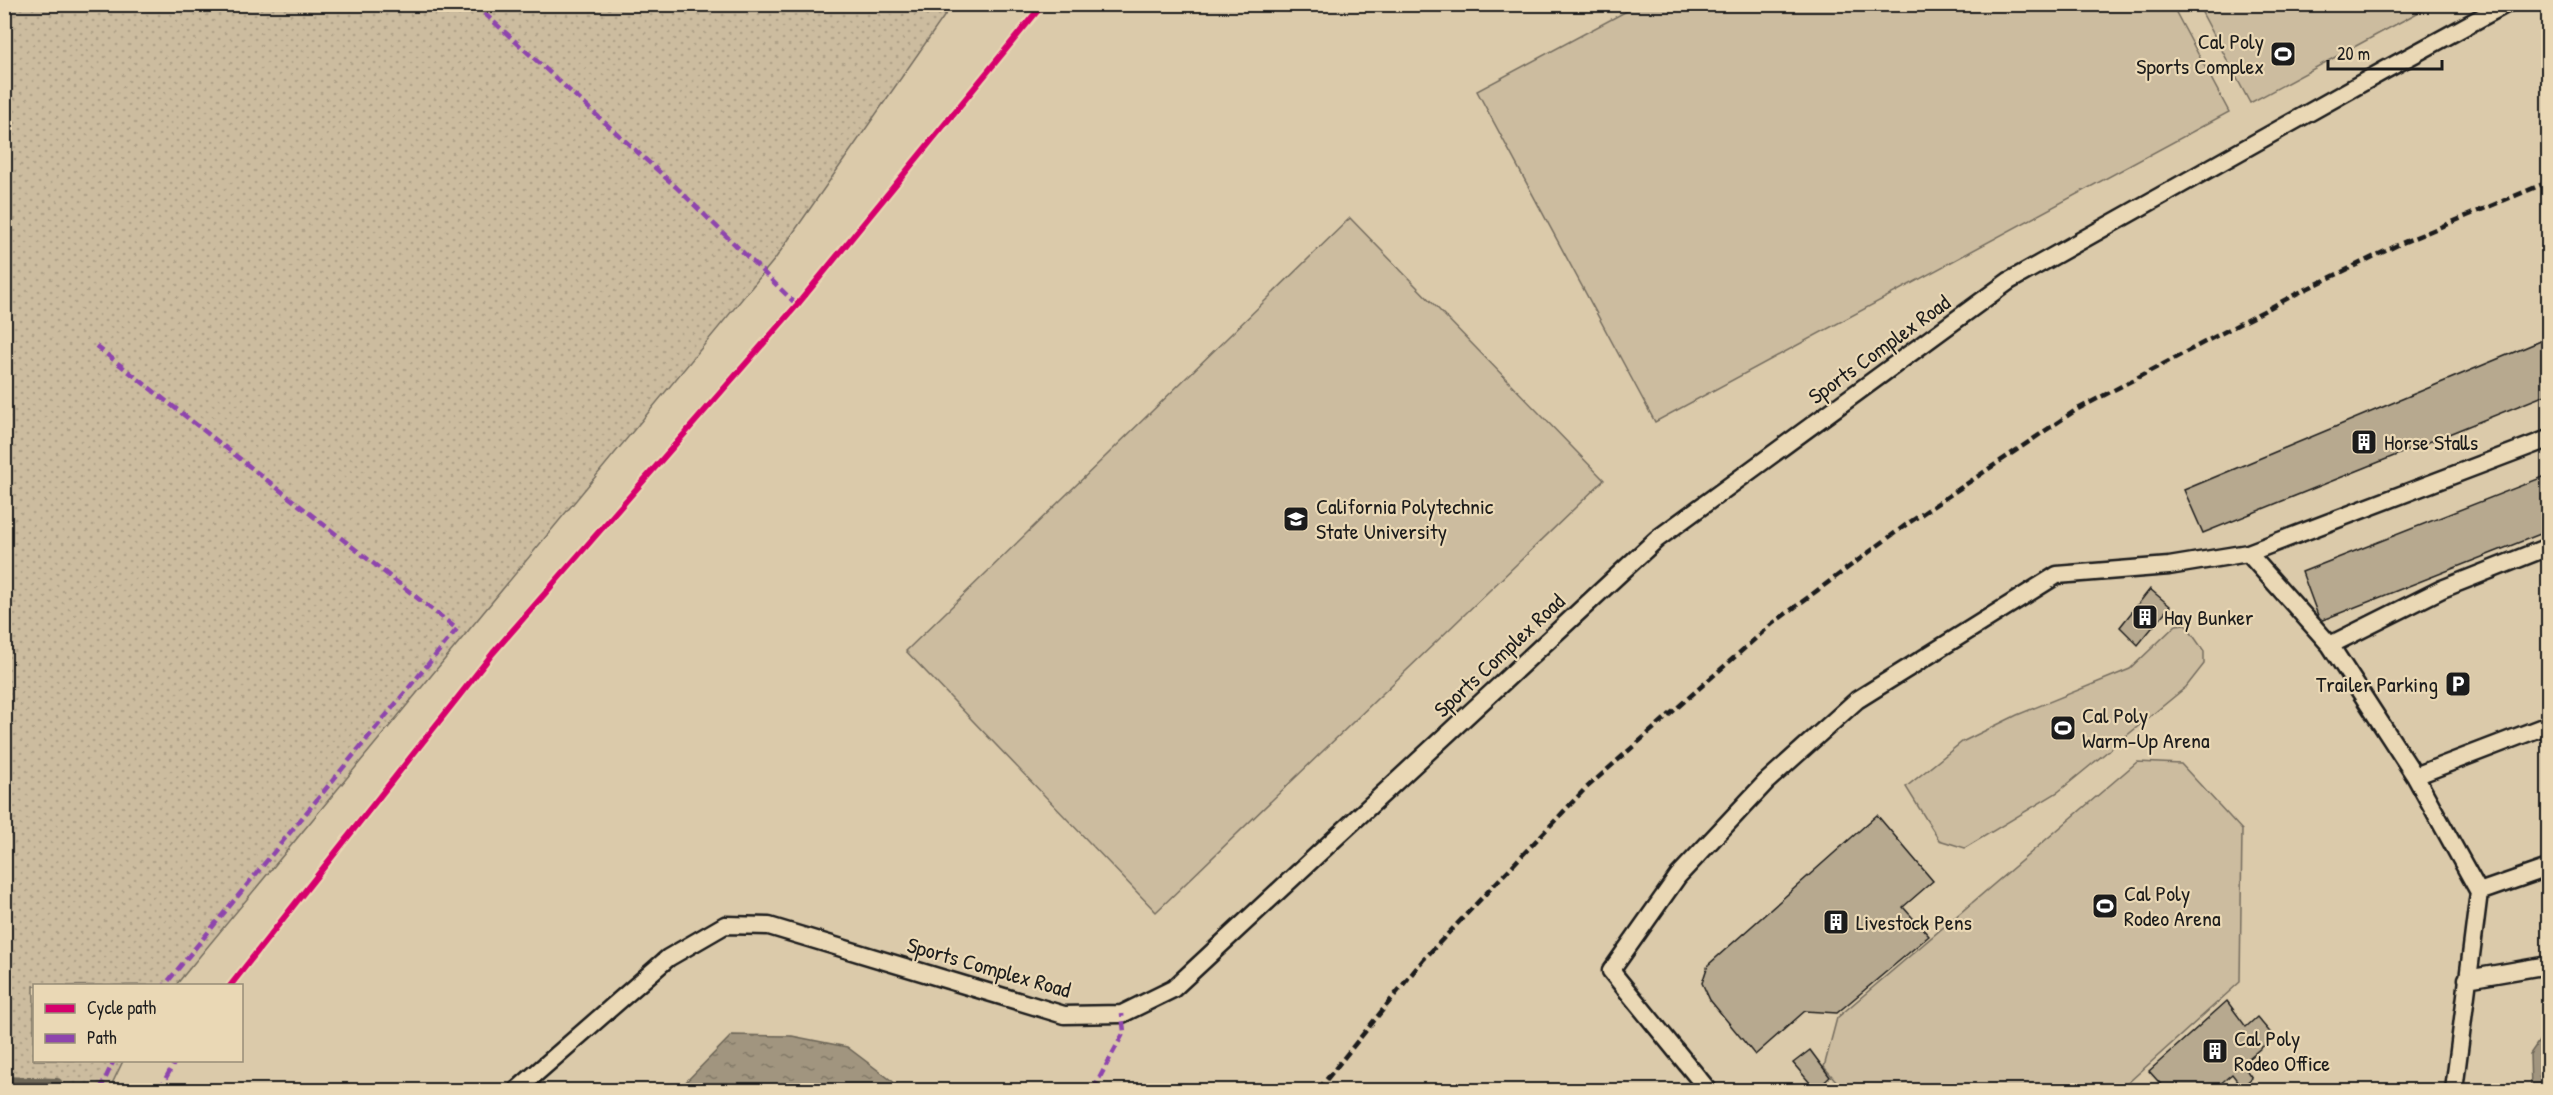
<svg xmlns="http://www.w3.org/2000/svg" width="2553" height="1095" font-family="'Patrick Hand',sans-serif">
  <style>
    .built { fill: #dbcaaa; fill-rule: evenodd }
    .grass { fill: url(#grass-dots); stroke: #746c5e; stroke-width: 1.5 }
    .pitch { fill: #ccbc9f; stroke: #746c5e; stroke-width: 1.5 }
    .water { fill: url(#water-ripples); stroke: #6c6557; stroke-width: 1.5 }
    .lines { fill: none; stroke-linecap: round; stroke-linejoin: round }
    .stream { stroke: #6c6557; stroke-width: 12 }
    .building { fill: #b7a98f; stroke: #1c1c1c; stroke-width: 1.5 }
    .service-casing { stroke: #1c1c1c; stroke-width: 21 }
    .service { stroke: #ead8b5; stroke-width: 16 }
    .rail { stroke: #1c1c1c; stroke-width: 4.5; stroke-dasharray: 9 4.5; stroke-linecap: butt }
    .quiet { stroke: #8e44ad; stroke-width: 4.5; stroke-dasharray: 9 4.5; stroke-linecap: butt }
    .cycleway-casing { stroke: #ead8b5; stroke-width: 10 }
    .cycleway { stroke: #d6006c; stroke-width: 6 }
    .labels { text-anchor: middle; stroke-width: 4.5; stroke-linejoin: round; paint-order: stroke }
    .poi-label { font-size: 22px; fill: #1c1c1c; stroke: #ead8b5; text-anchor: start }
    .street-label { font-size: 22px; fill: #1c1c1c; stroke: #ead8b5 }
  </style>
  <defs>
    <pattern id="grass-dots" width="8" height="8" patternUnits="userSpaceOnUse" patternTransform="scale(1.5)"><rect width="8" height="8" fill="#ccbc9f"/><path d="M2 2h.1M6 6h.1" fill="none" stroke="#afa188" stroke-width="1.8" stroke-linecap="round"/></pattern>
    <pattern id="water-ripples" width="26" height="14" patternUnits="userSpaceOnUse" patternTransform="scale(1.5)"><rect width="26" height="14" fill="#a1957f"/><path d="M2 4q2-2 4 0t4 0M15 11q2-2 4 0t4 0" fill="none" stroke="#827967"/></pattern>
  </defs>
  <rect width="100%" height="100%" fill="#ead8b5"/>
  <filter id="ink" filterUnits="userSpaceOnUse"><feTurbulence type="fractalNoise" baseFrequency=".0167" numOctaves="2"/><feDisplacementMap in="SourceGraphic" scale="12" xChannelSelector="R" yChannelSelector="G"/><feConvolveMatrix kernelMatrix="1 2 1 2 8 2 1 2 1" color-interpolation-filters="sRGB"/></filter>
  <g filter="url(#ink)">
    <path class="built" d="M150,5H2548V1090H5ZM34,986H242V1060H34Z"/>
    <path class="grass" d="M5,4L952,5L775,259L176,985L34,986V1060L123,1061L109,1090H5Z"/>
    <path class="pitch" d="M2172,5L2229,112L1655,422L1477,91L1638,5Z
      M2198,5H2432L2250,103Z
      M1350,218L1604,480L1156,912L906,651Z
      M2185,624L2204,651V664L2186,687L2058,792L1965,848L1939,840L1906,787L1962,742L2017,715L2130,669L2176,625Z
      M2137,762L2181,764L2242,830L2240,982L2120,1090H1844L1824,1067L1837,1018Z"/>
    <path class="water" d="M2548,1028V1090H2531L2530,1054Z
      M732,1035L792,1036L847,1047L904,1090H678Z"/>
    <g class="lines">
      <path class="stream" d="M4,1082L57,1084"/>
    </g>
    <path class="building" d="M2548,338V394L2203,533L2184,490Z
      M2548,475V531L2320,621L2302,572Z
      M2150,589L2170,606L2138,645L2120,627Z
      M1877,815L1933,881L1903,907L1929,936L1837,1013L1805,1011L1755,1055L1710,1000L1702,983L1708,965Z
      M2227,1001L2246,1027L2257,1017L2274,1037L2242,1064L2252,1078L2242,1087L2232,1074L2219,1085L2223,1090H2166L2149,1071Z
      M1810,1050L1830,1077L1816,1090L1793,1063Z"/>
    <g class="lines">
      <g class="service-casing">
        <path id="service" d="M2330,645L2442,589L2548,547
          M2415,776L2548,725
          M2479,892L2548,868
          M2467,979L2548,965
          M517,1090L668,958L725,925L769,926L1064,1015L1122,1014L1173,989L1657,539L2009,281L2385,70L2506,4
          M1708,1090L1611,971L1678,876L1766,782L1857,700L2057,575L2169,566L2248,553
          M2454,1090L2479,892L2415,776L2330,645L2248,553L2548,439"/>
      </g>
      <use href="#service" class="service"/>
      <path class="rail" d="M1318,1090L1423,960L1584,790L1772,624L1907,524L2076,410L2296,294L2402,243L2548,182"/>
      <path class="quiet" d="M474,4L676,187L797,305
        M96,346L457,629L164,986
        M100,1090L114,1060
        M159,1090L176,1060
        M1093,1090L1124,1032L1122,1014"/>
      <g class="cycleway-casing">
        <path id="cycleway" d="M230,986L493,653L797,305L1043,4"/>
      </g>
      <use href="#cycleway" class="cycleway"/>
    </g>
  </g>
  <defs>
    <g id="stadium-square" transform="scale(1.35)"><rect x="-9" y="-9" width="18" height="18" rx="4" fill="#1c1c1c" stroke="#ead8b5"/><path d="M0-5a6.5 5 0 1 0 0 10a6.5 5 0 1 0 0-10ZM-3.5-1.8h7v3.6h-7Z" fill="#fff"/></g>
    <g id="building-square" transform="scale(1.35)"><rect x="-9" y="-9" width="18" height="18" rx="4" fill="#1c1c1c" stroke="#ead8b5"/><path d="M-4-6H4V6H1V3H-1V6H-4ZM-2.5-4.3h1.7v1.8h-1.7ZM.8-4.3h1.7v1.8H.8ZM-2.5-1h1.7V.8h-1.7ZM.8-1h1.7V.8H.8Z" fill="#fff"/></g>
    <g id="university-square" transform="scale(1.35)"><rect x="-9" y="-9" width="18" height="18" rx="4" fill="#1c1c1c" stroke="#ead8b5"/><path d="M0-5L7-2L0 1L-7-2ZM-4 1L0 2.5L4 1V4Q0 6-4 4Z" fill="#fff"/></g>
    <g id="parking-square" transform="scale(1.35)"><rect x="-9" y="-9" width="18" height="18" rx="4" fill="#1c1c1c" stroke="#ead8b5"/><path d="M-3.5-5.5H1a3.5 3.5 0 0 1 0 7H-1V5.5H-3.5ZM-1-3.4V-.6H.8a1.4 1.4 0 0 0 0-2.8Z" fill="#fff"/></g>
  </defs>
  <g fill-rule="evenodd">
    <use href="#stadium-square" x="2283" y="54"/>
    <use href="#building-square" x="2364" y="442"/>
    <use href="#university-square" x="1296" y="519"/>
    <use href="#building-square" x="2145" y="617"/>
    <use href="#parking-square" x="2458" y="684"/>
    <use href="#stadium-square" x="2063" y="728"/>
    <use href="#stadium-square" x="2105" y="906"/>
    <use href="#building-square" x="1836" y="922"/>
    <use href="#building-square" x="2215" y="1051"/>
  </g>
  <g class="labels">
    <g class="poi-label">
      <text x="2264" y="49" text-anchor="end">Cal Poly<tspan x="2264" dy="25">Sports Complex</tspan></text>
      <text x="2384" y="450">Horse Stalls</text>
      <text x="1316" y="514">California Polytechnic<tspan x="1316" dy="25">State University</tspan></text>
      <text x="2164" y="625">Hay Bunker</text>
      <text x="2438" y="692" text-anchor="end">Trailer Parking</text>
      <text x="2082" y="723">Cal Poly<tspan x="2082" dy="25">Warm-Up Arena</tspan></text>
      <text x="2124" y="901">Cal Poly<tspan x="2124" dy="25">Rodeo Arena</tspan></text>
      <text x="1856" y="930">Livestock Pens</text>
      <text x="2234" y="1046">Cal Poly<tspan x="2234" dy="25">Rodeo Office</tspan></text>
    </g>
    <g class="street-label">
      <text transform="translate(1879 349) rotate(-36)" y="8">Sports Complex Road</text>
      <text transform="translate(1499 655) rotate(-43)" y="8">Sports Complex Road</text>
      <text transform="translate(989 967) rotate(16)" y="8">Sports Complex Road</text>
    </g>
  </g>
  <rect width="2553" height="1095" fill="none" stroke="#ead8b5" stroke-width="24"/>
  <rect x="12" y="12" width="2529" height="1071" fill="none" stroke="#1c1c1c" stroke-width="2" filter="url(#ink)"/>
  <rect x="33" y="984" width="210" height="78" fill="#ead8b5" stroke="#988d78" stroke-width="1.5"/>
  <rect x="45" y="1004" width="30" height="9" fill="#d6006c" stroke="#988d78" stroke-width="1.5"/>
  <text x="87" y="1014" font-size="18" fill="#1c1c1c">Cycle path</text>
  <rect x="45" y="1034" width="30" height="9" fill="#8e44ad" stroke="#988d78" stroke-width="1.5"/>
  <text x="87" y="1044" font-size="18" fill="#1c1c1c">Path</text>
  <path d="M2328 60v9h114v-9" fill="none" stroke="#1c1c1c" stroke-width="3"/>
  <text x="2337" y="60" font-size="18" fill="#1c1c1c" stroke="#ead8b5" stroke-width="4.5" paint-order="stroke">20 m</text>
</svg>
